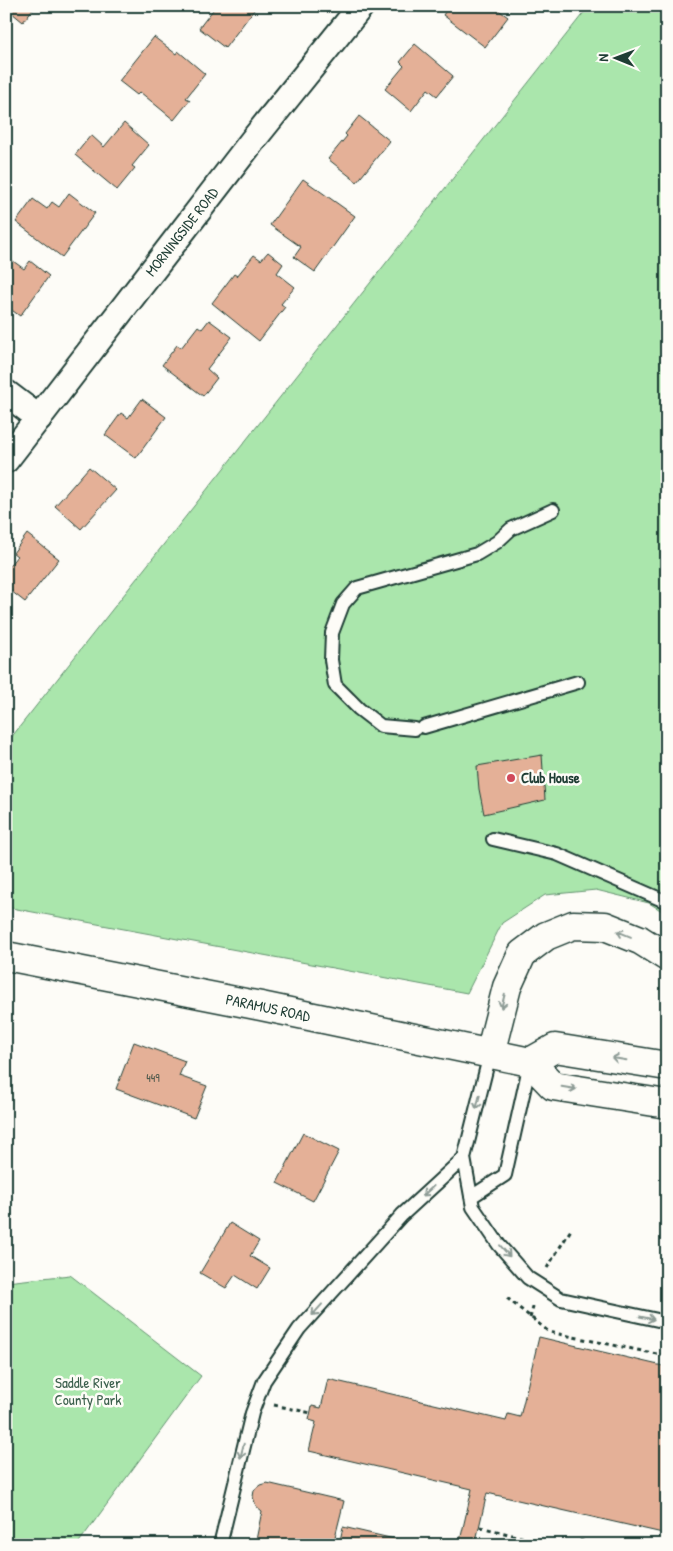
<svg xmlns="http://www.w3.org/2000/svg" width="673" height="1551" font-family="'Patrick Hand',sans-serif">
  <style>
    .green { fill: #aae6ac; stroke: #649270 }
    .building { fill: #e4b097; stroke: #1f3d34 }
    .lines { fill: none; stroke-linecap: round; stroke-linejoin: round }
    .lane-casing { stroke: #1f3d34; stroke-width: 16 }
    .street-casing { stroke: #1f3d34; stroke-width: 29 }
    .secondary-casing { stroke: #1f3d34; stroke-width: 31 }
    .path { stroke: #1f3d34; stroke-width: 3; stroke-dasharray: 4 4; stroke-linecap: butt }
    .lane { stroke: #fdfcf7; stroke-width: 12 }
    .street { stroke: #fdfcf7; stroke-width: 25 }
    .secondary { stroke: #fdfcf7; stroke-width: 28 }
    .oneway { stroke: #8e9c96 }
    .poi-dot { fill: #d1495b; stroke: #fdfcf7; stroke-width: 2 }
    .labels { text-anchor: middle; stroke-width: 5; stroke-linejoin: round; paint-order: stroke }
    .number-label { font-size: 12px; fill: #505a4d }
    .street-label { font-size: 15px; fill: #1f3d34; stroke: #fdfcf7 }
    .poi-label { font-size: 15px; font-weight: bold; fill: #1f3d34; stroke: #fdfcf7; text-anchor: start }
    .park-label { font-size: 15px; fill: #3b5f4c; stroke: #fdfcf7 }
  </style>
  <rect width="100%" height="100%" fill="#fdfcf7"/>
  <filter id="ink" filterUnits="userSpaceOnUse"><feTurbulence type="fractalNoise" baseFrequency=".02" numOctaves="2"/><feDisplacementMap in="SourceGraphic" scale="10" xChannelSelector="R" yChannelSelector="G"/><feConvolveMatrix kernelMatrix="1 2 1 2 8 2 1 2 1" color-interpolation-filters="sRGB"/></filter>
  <g filter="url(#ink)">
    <path class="green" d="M589,6H667V914L649,903L596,890L545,895L502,923L467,993L6,907V744Z
      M70,1275L201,1376L77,1545H6V1282Z"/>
    <path class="building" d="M6,6H35L23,22L6,8Z
      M216,6H257L225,48L199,28Z
      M449,6H493L508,17L485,47L443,15Z
      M154,37L176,54L178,51L205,74L186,98L190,100L174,120L140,92L137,95L119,81Z
      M415,44L453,76L437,96L428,89L411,111L385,89L404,66L400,62Z
      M359,116L390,141L357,182L328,159L347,136L345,134Z
      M124,123L149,145L132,166L135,168L117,190L75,155L91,135L104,147Z
      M303,179L355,216L315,272L294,257L301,247L270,225Z
      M69,193L95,213L62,257L16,222L33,199L47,209L52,202L59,207Z
      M268,252L283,264L277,273L295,287L281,304L285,307L259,341L212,303L234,274L237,276L254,255L261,260Z
      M6,256L24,269L30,261L49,276L20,316L6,306Z
      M209,320L232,337L207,369L217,378L203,396L162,365L177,345L181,348L198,326L202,329Z
      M142,399L166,417L136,458L105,435L121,413L128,418Z
      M89,467L116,490L81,529L55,506Z
      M27,534L59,559L25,602L6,587V570L17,556L13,553Z
      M542,755L545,800L484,814L479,789L477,766Z
      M134,1042L185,1061L179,1076L207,1086L194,1118L116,1089Z
      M303,1133L339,1151L313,1201L277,1183Z
      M230,1223L259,1241L250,1256L270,1268L257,1289L235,1275L226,1288L200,1273Z
      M539,1337L667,1367V1534L487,1493L475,1545H459L472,1489L309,1451L316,1422L309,1420L312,1406L321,1408L328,1379L506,1421L508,1414L520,1417Z
      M267,1483L344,1501L333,1545H255L262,1511L256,1506L253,1497L254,1490L260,1485Z
      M343,1527L420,1545H339Z"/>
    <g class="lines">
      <g class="lane-casing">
        <path id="lane" d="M424,727L578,682
          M415,729L381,726L359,709L335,685L331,660L332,633L343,604L357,588L477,554L497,542L511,529L553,510
          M493,839L557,854L667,902
          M490,1054L464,1158L473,1207L499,1245L528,1278L561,1299L667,1322
          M471,1197L505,1175L530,1063
          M220,1545L252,1413L264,1381L299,1329L402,1215L464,1158"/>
      </g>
      <g class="street-casing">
        <path id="street" d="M6,393L39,418
          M6,460L253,140L361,6"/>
      </g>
      <g class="secondary-casing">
        <path id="secondary" d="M6,956L261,1006L530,1062L553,1086L667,1104
          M490,1054L507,987L522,954L546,936L573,925L605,926L640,940L667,957
          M530,1062L555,1048L667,1066"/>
      </g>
      <path class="path" d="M547,1268L572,1228
        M507,1298L549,1332L667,1356
        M530,1318L534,1304
        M274,1405L311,1413
        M480,1527L553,1545
        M573,1545C578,1539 584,1540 590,1545"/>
      <use href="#lane" class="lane"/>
      <use href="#street" class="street"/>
      <use href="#secondary" class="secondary"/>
    </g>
    <defs><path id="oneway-shaft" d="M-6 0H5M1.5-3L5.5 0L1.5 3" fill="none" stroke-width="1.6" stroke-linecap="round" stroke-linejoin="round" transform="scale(1.25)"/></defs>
    <g class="oneway">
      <use href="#oneway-shaft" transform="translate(624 934) rotate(-158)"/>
      <use href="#oneway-shaft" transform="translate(503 1001) rotate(104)"/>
      <use href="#oneway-shaft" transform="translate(619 1059) rotate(-171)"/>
      <use href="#oneway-shaft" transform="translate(569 1088) rotate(9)"/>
      <use href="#oneway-shaft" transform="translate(478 1102) rotate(104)"/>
      <use href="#oneway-shaft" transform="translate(428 1191) rotate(138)"/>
      <use href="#oneway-shaft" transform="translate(505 1251) rotate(49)"/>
      <use href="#oneway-shaft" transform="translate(317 1310) rotate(132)"/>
      <use href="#oneway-shaft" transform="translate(647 1318) rotate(12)"/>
      <use href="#oneway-shaft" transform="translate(242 1451) rotate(104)"/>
    </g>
  </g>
  <circle class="poi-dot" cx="511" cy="778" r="5"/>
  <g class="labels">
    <g class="number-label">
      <text x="153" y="1082">449</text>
    </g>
    <g class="street-label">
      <text transform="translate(182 232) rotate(-52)" y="5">MORNINGSIDE ROAD</text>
      <text transform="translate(268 1008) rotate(12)" y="5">PARAMUS ROAD</text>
    </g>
    <g class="poi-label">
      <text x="521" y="783">Club House</text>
    </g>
    <g class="park-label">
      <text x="88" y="1388">Saddle River<tspan x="88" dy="17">County Park</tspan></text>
    </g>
  </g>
  <rect width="673" height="1551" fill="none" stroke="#fdfcf7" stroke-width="25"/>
  <rect x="12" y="12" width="648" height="1526" fill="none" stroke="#1f3d34" stroke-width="2" filter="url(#ink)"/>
  <g transform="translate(616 58) rotate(271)" stroke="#fdfcf7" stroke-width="4" paint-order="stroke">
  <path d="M0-4L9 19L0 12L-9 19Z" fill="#1f3d34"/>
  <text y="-8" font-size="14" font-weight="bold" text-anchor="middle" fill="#1f3d34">N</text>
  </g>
</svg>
